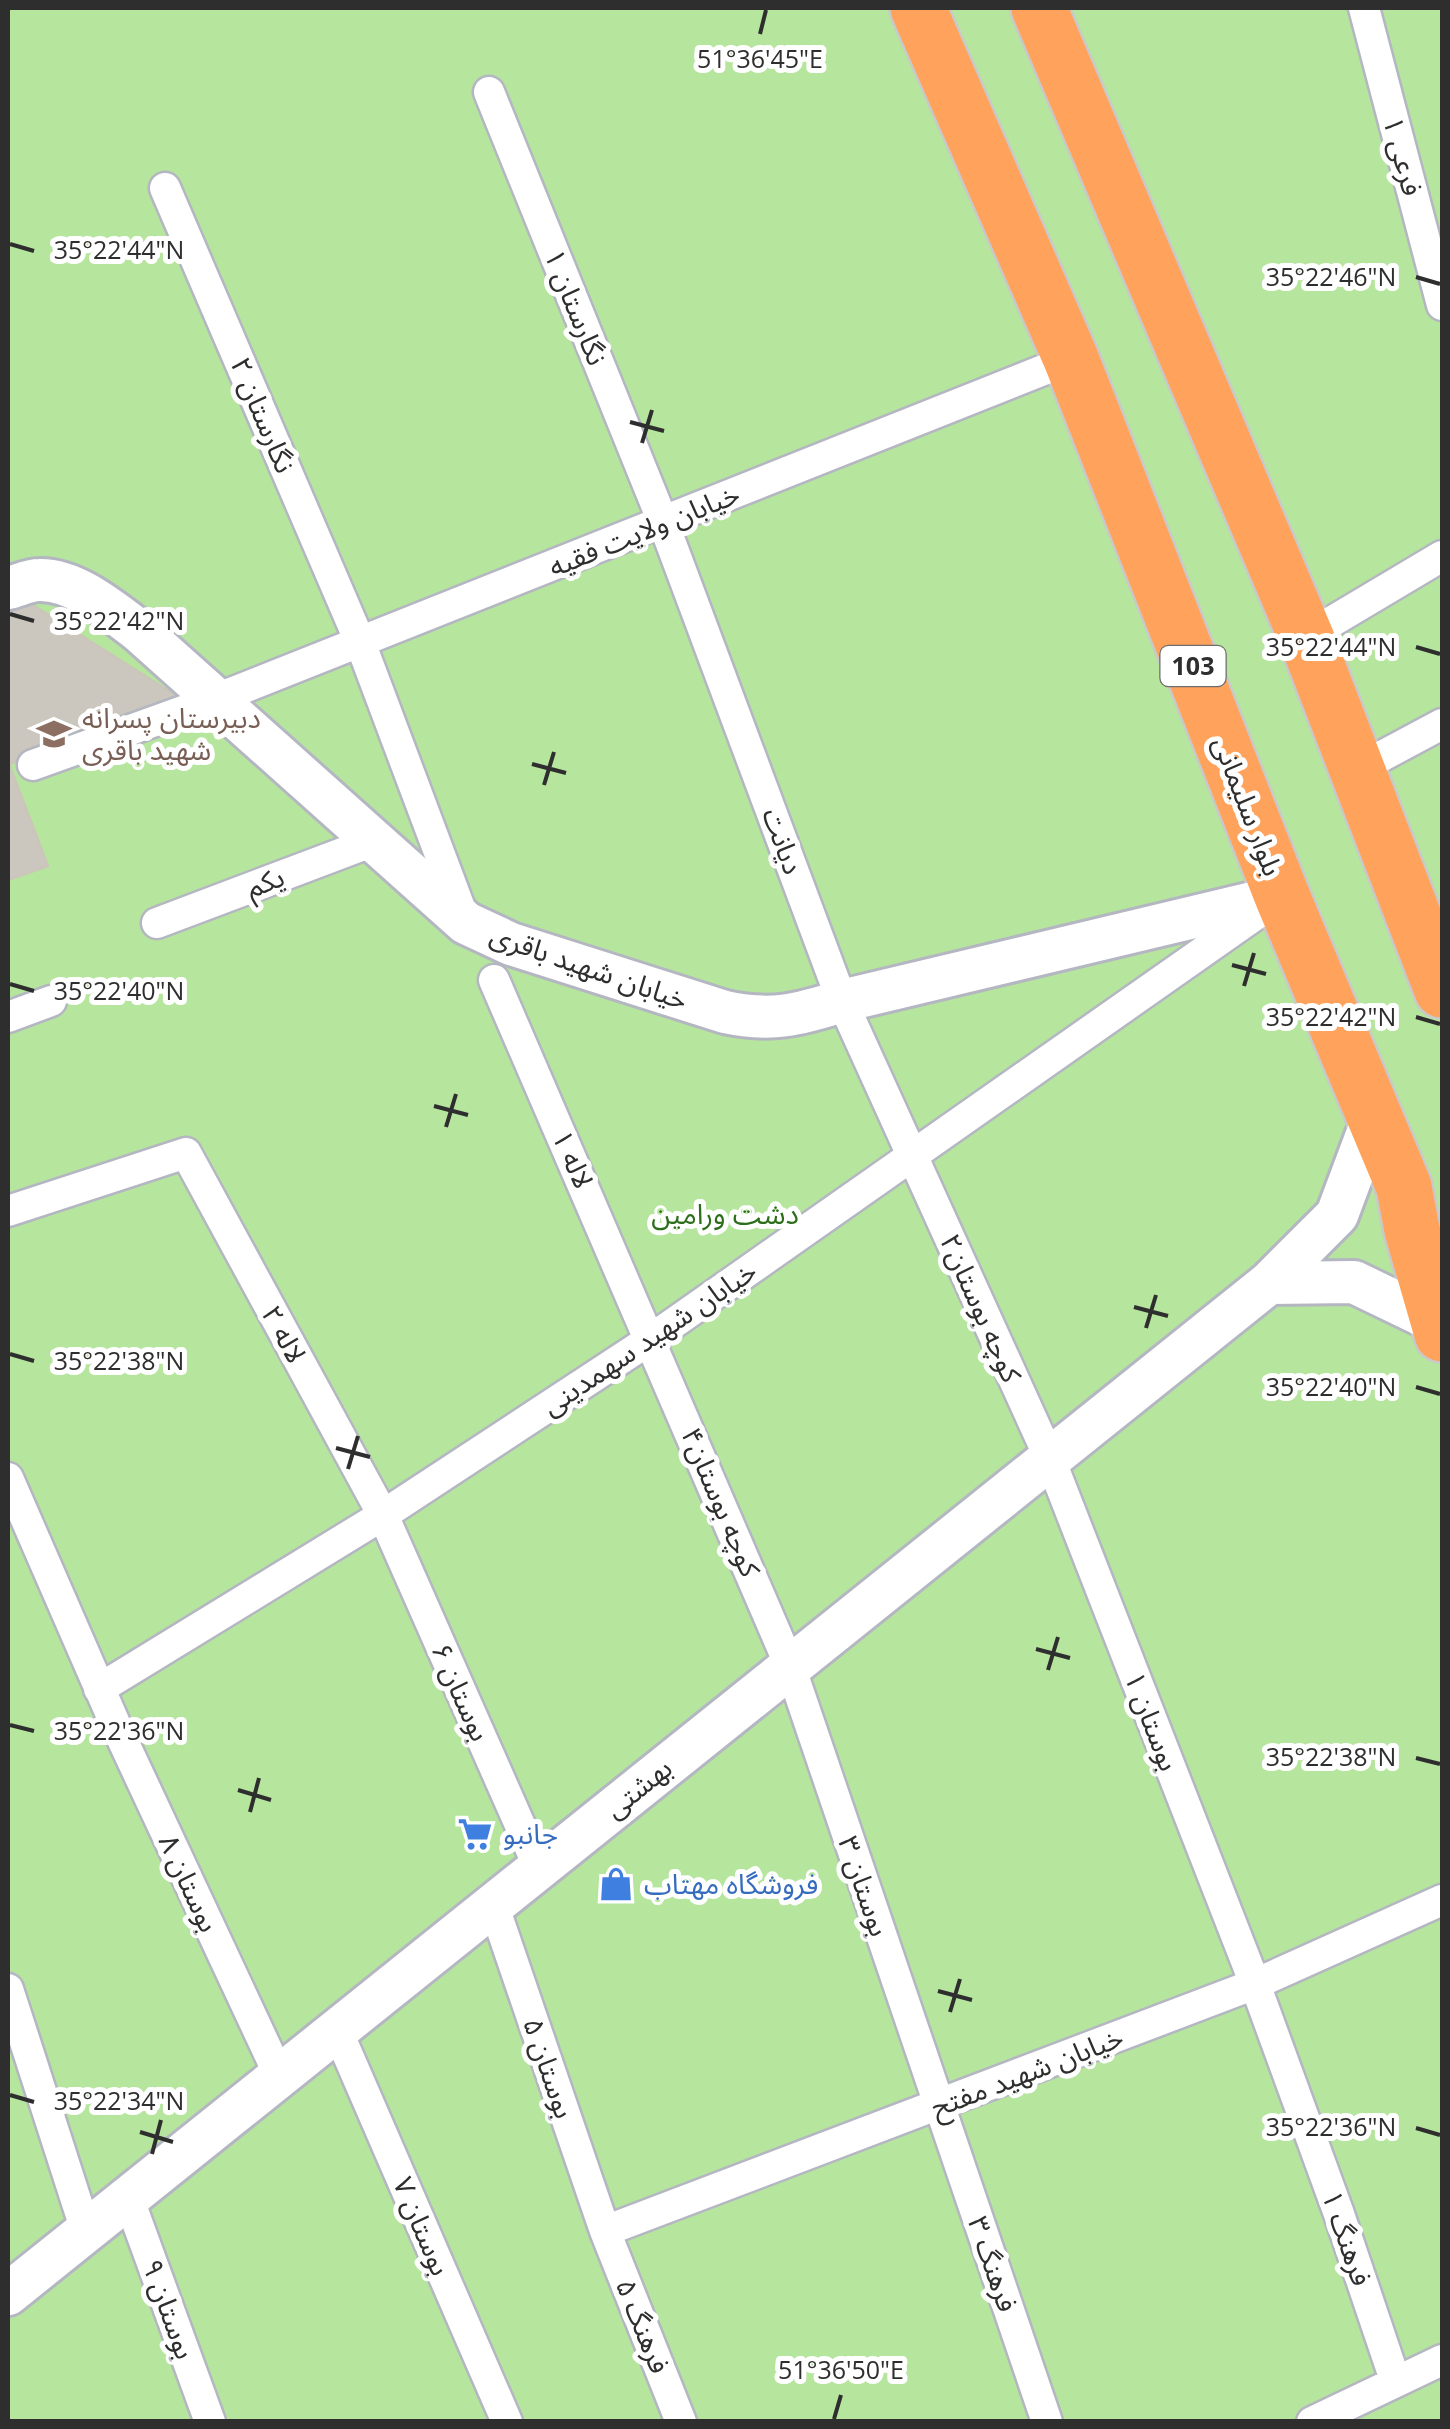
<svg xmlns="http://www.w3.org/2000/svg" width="1450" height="2429" font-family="'Open Sans','Noto Sans Arabic',sans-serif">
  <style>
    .green { fill: #b6e59e }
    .building { fill: #cbc7bf; stroke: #cbc5ba; stroke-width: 2.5 }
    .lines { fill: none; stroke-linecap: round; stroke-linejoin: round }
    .street-casing { stroke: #b4b7c1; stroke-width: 35 }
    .secondary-casing { stroke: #b4b7c1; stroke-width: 48 }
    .highway-casing { stroke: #c9c9c9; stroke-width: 60 }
    .street { stroke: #fff; stroke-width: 30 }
    .secondary { stroke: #fff; stroke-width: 42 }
    .highway { stroke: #ffa35c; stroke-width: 55 }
    .ticks { fill: none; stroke: #2e2e2e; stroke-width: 4 }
    .labels { text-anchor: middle; stroke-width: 10; stroke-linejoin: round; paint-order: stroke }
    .shield { fill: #fff; stroke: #6d6d6d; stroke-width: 2.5 }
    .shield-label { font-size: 25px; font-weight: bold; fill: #2e2e2e }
    .street-label { font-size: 28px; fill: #2e2e2e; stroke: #fff }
    .education-label { font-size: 28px; fill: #785e54; stroke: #fff; text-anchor: start }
    .park-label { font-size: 28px; fill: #2c6e1b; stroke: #fff }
    .shop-label { font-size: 28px; fill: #366cbe; stroke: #fff; text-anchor: start }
    .ticks-label { font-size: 25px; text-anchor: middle; fill: #2e2e2e; stroke: #fff; stroke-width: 10; stroke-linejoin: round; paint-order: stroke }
  </style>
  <rect width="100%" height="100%" fill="#efe9e1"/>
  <path class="green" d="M8,8H1442V2421L8,2422Z"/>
  <path class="building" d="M17,595L191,705L9,764L48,866L8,880V599Z"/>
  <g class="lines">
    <g class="street-casing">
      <path id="street" d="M1364,8L1442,305
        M489,92L663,522L842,1001L1050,1459L1255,1984L1339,2214L1395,2380
        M165,188L360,642L463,916
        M1306,637L1442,556
        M33,765L216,699L1071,359
        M1356,770L1442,724
        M157,923L374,841
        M494,980L790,1666L1047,2422
        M8,1017L51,1001
        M8,1211L186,1153L383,1515L539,1868
        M8,1478L116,1726L279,2075
        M99,1689L383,1515L651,1339L1268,906
        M493,1904L605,2231L681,2422
        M8,1989L86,2231
        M337,2030L507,2422
        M128,2197L210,2422
        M605,2231L1255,1984L1442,1900
        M1312,2422L1442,2360"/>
    </g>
    <g class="secondary-casing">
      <path id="secondary" d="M8,588C17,586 29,580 39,580C75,579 112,611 139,631L466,923L511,944L725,1012C771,1022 798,1015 842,1001L1282,896
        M1269,1283L1354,1282L1439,1323
        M8,2294L1269,1283L1337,1215L1374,1116"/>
    </g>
    <g class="highway-casing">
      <path id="highway" d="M918,8L1071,359L1282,896L1404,1187L1412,1230L1442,1334
        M1039,8L1306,637L1442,990"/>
    </g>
    <use href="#street" class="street"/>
    <use href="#secondary" class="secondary"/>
    <use href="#highway" class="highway"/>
  </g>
  <path class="ticks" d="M760,34L766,10M10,244L34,251M1416,277L1440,284M630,422L664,431M642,443L652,410M10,614L34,621M1416,647L1440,654M532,764L566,773M544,785L554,752M1232,965L1266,974M10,984L34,991M1244,986L1254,953M1416,1017L1440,1024M434,1106L468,1115M446,1127L456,1094M1134,1307L1168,1316M1146,1328L1156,1295M10,1354L34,1361M1416,1387L1440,1394M336,1448L370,1457M348,1469L358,1436M1036,1649L1070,1658M1048,1670L1058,1637M10,1725L34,1731M1416,1758L1440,1764M238,1790L271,1800M250,1812L259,1778M938,1991L972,2000M950,2012L960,1979M10,2095L34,2102M1416,2128L1440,2135M140,2132L173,2142M152,2154L161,2120M834,2419L841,2395"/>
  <defs>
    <g id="school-bare" transform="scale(2.7)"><path d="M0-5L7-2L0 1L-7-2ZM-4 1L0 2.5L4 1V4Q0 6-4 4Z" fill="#8d6e63" stroke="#fff" stroke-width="2.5" paint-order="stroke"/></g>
    <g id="supermarket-bare" transform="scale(2.7)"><path d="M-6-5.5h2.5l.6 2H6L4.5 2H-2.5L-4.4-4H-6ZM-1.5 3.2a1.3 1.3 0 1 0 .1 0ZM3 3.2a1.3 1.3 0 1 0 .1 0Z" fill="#3f7fe0" stroke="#fff" stroke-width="2.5" paint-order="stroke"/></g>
    <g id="shop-bare" transform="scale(2.7)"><path d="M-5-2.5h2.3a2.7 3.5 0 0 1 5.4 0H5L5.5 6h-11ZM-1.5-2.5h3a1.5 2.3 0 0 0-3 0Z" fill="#3f7fe0" stroke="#fff" stroke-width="2.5" paint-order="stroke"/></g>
  </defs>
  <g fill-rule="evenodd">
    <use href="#school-bare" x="54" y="734"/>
    <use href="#supermarket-bare" x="475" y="1834"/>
    <use href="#shop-bare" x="616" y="1884"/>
  </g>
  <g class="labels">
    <rect class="shield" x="1160.5" y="646" width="65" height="40" rx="8"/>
    <g class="shield-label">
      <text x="1193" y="675">103</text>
    </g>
    <g class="street-label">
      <text transform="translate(1403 156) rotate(75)" y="10">فرعی ۱</text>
      <text transform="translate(576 307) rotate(68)" y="10">نگارستان ۱</text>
      <text transform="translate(263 415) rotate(67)" y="10">نگارستان ۲</text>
      <text transform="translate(644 530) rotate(-22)" y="10">خیابان ولایت فقیه</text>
      <text transform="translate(1248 806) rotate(69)" y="10">بلوار سلیمانی</text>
      <text transform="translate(783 841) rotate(70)" y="10">دیانت</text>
      <text transform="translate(265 882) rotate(-21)" y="10">یکم</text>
      <text transform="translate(589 967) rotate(19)" y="10">خیابان شهید باقری</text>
      <text transform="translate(573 1159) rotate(66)" y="10">لاله ۱</text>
      <text transform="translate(981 1308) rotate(66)" y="10">کوچه بوستان۲</text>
      <text transform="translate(284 1334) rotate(61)" y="10">لاله ۲</text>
      <text transform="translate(649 1338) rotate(-34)" y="10">خیابان شهید سهمدینی</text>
      <text transform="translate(721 1502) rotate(67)" y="10">کوچه بوستان۴</text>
      <text transform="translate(461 1692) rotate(66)" y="10">بوستان ۶</text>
      <text transform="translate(1152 1721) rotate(69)" y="10">بوستان ۱</text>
      <text transform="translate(638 1788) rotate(-39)" y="10">بهشتی</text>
      <text transform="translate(189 1883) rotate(65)" y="10">بوستان ۸</text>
      <text transform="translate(864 1886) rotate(71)" y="10">بوستان ۳</text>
      <text transform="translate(549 2068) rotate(71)" y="10">بوستان ۵</text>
      <text transform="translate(1027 2072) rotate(-21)" y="10">خیابان شهید مفتح</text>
      <text transform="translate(422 2226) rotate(67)" y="10">بوستان ۷</text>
      <text transform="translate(1347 2238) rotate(71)" y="10">فرهنگ ۱</text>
      <text transform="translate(993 2264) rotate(71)" y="10">فرهنگ ۳</text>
      <text transform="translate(169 2309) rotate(70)" y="10">بوستان ۹</text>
      <text transform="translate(643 2326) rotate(68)" y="10">فرهنگ ۵</text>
    </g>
    <g class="education-label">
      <text x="82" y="728">دبیرستان پسرانه<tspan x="82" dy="32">شهید باقری</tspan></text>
    </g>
    <g class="park-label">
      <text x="725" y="1224">دشت ورامین</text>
    </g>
    <g class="shop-label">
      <text x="503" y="1844">جانبو</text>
      <text x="644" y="1894">فروشگاه مهتاب</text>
    </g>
  </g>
  <g class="ticks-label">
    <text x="760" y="68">51°36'45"E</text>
    <text x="119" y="259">35°22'44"N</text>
    <text x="1331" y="286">35°22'46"N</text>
    <text x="119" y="630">35°22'42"N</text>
    <text x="1331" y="656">35°22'44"N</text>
    <text x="119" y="1000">35°22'40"N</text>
    <text x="1331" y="1026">35°22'42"N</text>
    <text x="119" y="1370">35°22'38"N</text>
    <text x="1331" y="1396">35°22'40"N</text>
    <text x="119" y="1740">35°22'36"N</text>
    <text x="1331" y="1766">35°22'38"N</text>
    <text x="119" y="2110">35°22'34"N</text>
    <text x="1331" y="2136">35°22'36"N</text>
    <text x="841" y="2379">51°36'50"E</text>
  </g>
  <rect width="1450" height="2429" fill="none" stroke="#2e2e2e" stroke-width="20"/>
</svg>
